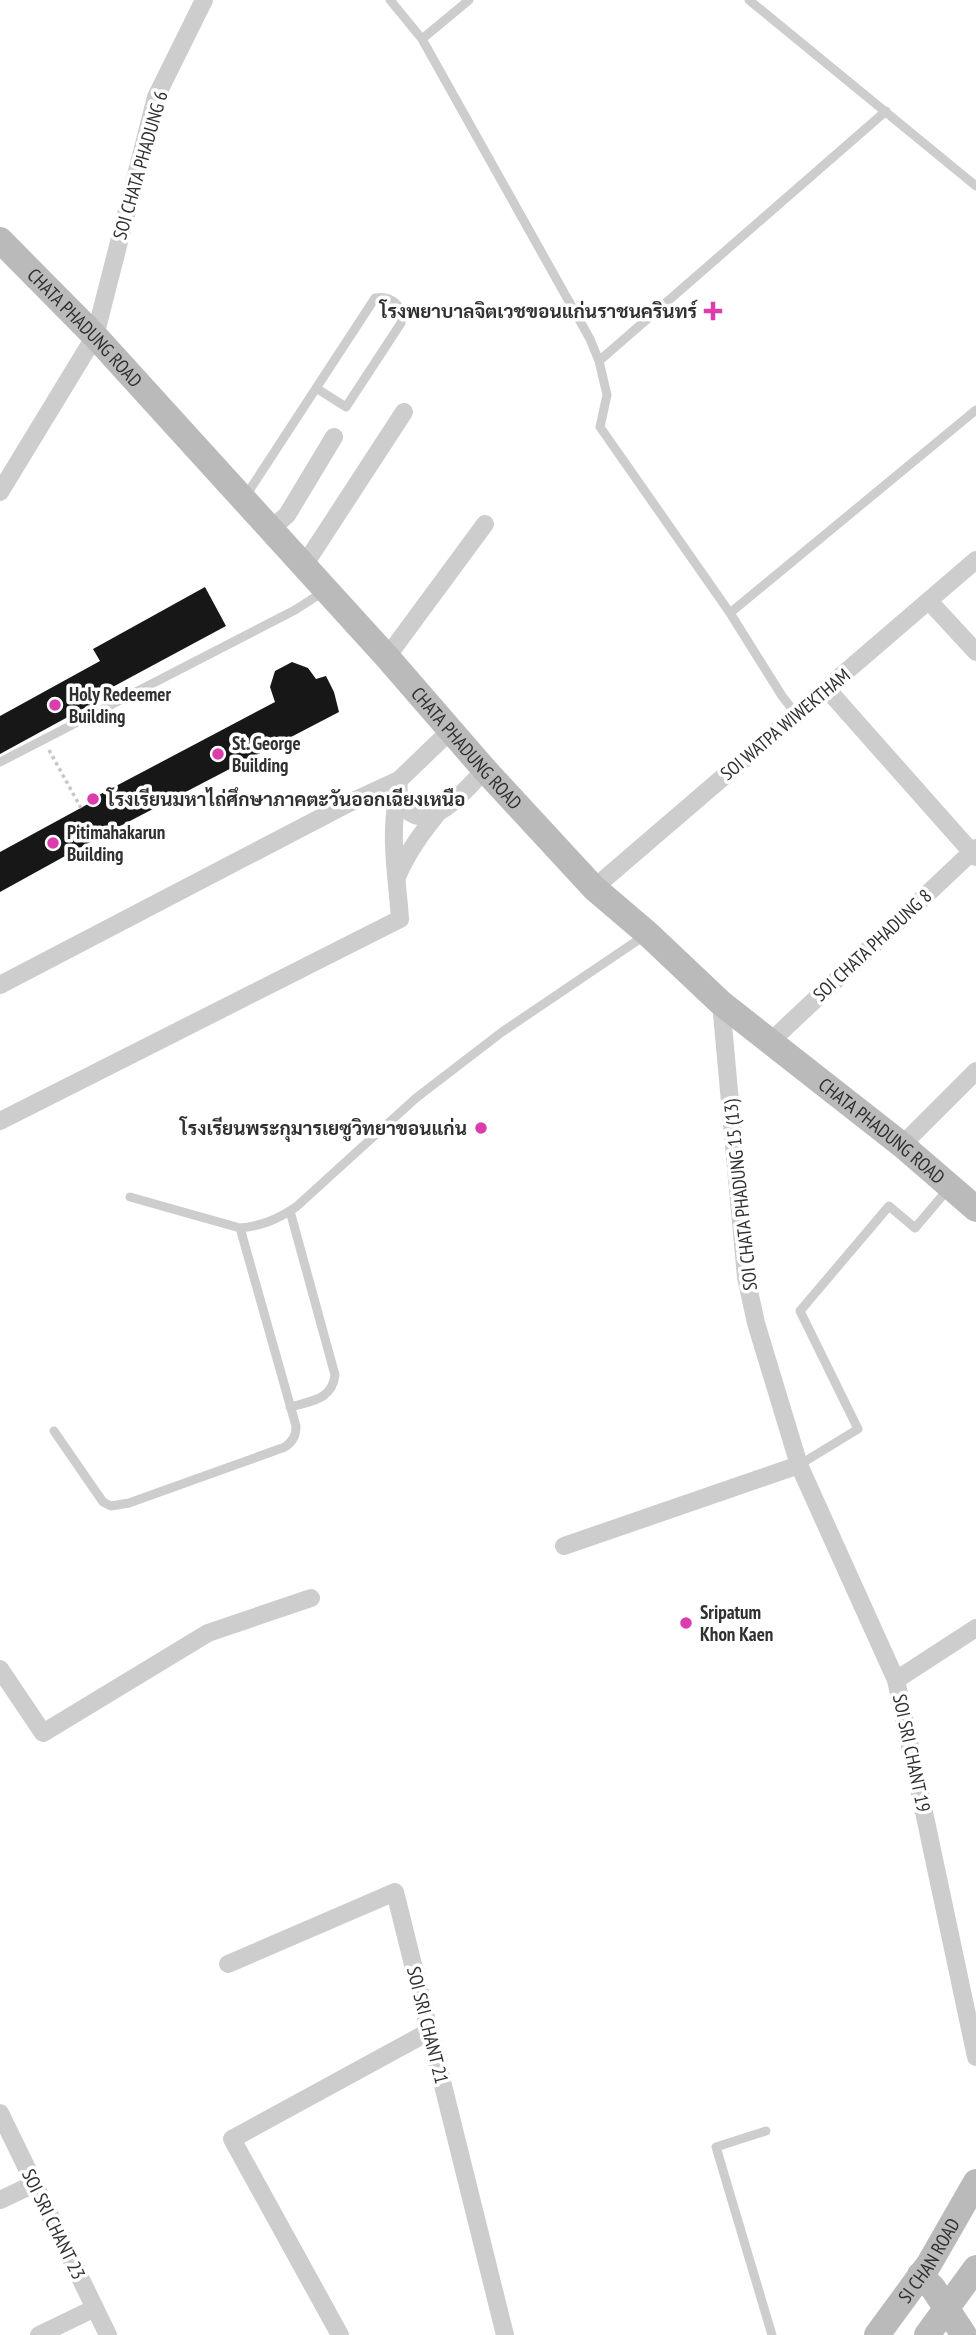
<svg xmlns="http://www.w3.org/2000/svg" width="976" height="2335" font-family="'PT Sans Narrow',Sarabun,sans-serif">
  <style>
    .building { fill: #171717 }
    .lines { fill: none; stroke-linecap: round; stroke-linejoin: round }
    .path { stroke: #c7c7c7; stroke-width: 3.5; stroke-dasharray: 3.5 3.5; stroke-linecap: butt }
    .lane { stroke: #cdcdcd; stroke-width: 9 }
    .street { stroke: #cdcdcd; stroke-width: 18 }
    .secondary { stroke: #bababa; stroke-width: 26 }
    .poi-dot { fill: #db3eac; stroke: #fff; stroke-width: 2.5 }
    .labels { text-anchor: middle; stroke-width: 7; stroke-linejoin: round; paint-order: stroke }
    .street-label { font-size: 19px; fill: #303030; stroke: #fff }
    .poi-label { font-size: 19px; font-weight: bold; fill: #303030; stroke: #fff; text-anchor: start }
  </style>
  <rect width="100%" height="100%" fill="#fff"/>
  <path class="building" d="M205,587L226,626L107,690L110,694L0,754V716L100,661L93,649Z
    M292,662L308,668L316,679L326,676L334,692L339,712L105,834L0,892V852L99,798L97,796L275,702L270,687L275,671Z"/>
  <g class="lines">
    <path class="path" d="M49,750L81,808"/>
    <path class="lane" d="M390,0L422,39L590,339L599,361L607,395L600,427L730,613L782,696L796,714
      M749,0L976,186
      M422,39L469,0
      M599,361L886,111
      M245,497L375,298C391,295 405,306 401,323L346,407L316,388
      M730,613L976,410
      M0,762L295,610L323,592
      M130,1197L240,1228C262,1226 278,1219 296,1207L416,1098L502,1032L644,936
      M290,1211L335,1375C332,1400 311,1401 290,1407
      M54,1431L103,1502L111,1506L129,1503L285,1447C293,1441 296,1436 296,1426L240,1228
      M799,1465L858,1429L800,1311L889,1206L915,1228L949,1188
      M766,2131L716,2147L772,2335"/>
    <path class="street" d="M0,492L95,336L156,97L204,0
      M270,530L287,515L334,437
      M303,567L404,412
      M929,601L976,652
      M387,657L485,524
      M827,689L976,857
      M450,731L399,780C398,791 398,803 408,811C434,832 468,786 485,770
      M397,877C407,853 421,834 437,814
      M594,888L976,560
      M0,985L347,804L399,780
      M721,1003L746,1277L756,1323L799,1465L896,1680L976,2057
      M769,1043L976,848
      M0,1121L400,919C397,875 389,837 398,794
      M902,1145L976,1071
      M564,1546L799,1465
      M0,1669L43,1733L208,1633L311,1598
      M896,1680L976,1628
      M228,1964L395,1892L505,2335
      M0,2113L108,2335
      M0,2200L34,2184
      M39,2335L95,2308
      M340,2335L232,2139L430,2031"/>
    <g class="secondary">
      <path id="s1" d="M0,240L95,336L387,657L485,770L594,888L648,934L721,1003L902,1145L976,1209"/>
      <path d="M920,2275L933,2288L964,2335"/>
      <path id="s2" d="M877,2335L929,2264L976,2182"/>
      <path d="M927,2335L976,2268"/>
    </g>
  </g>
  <g class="poi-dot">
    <path d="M709.5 300.5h7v7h7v7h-7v7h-7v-7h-7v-7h7z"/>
    <circle cx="55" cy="705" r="7"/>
    <circle cx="218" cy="754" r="7"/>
    <circle cx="93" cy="799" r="7"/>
    <circle cx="53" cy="843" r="7"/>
    <circle cx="481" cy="1128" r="7"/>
    <circle cx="686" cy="1623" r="7"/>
  </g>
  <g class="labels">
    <g class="street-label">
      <text transform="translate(140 165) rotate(-74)" y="7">SOI CHATA PHADUNG 6</text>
      <text dy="7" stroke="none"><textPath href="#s1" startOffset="122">CHATA PHADUNG ROAD</textPath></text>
      <text transform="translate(785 724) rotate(-40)" y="7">SOI WATPA WIWEKTHAM</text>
      <text dy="7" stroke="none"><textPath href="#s1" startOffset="690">CHATA PHADUNG ROAD</textPath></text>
      <text transform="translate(872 945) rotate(-43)" y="7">SOI CHATA PHADUNG 8</text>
      <text dy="7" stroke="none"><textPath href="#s1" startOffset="1256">CHATA PHADUNG ROAD</textPath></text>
      <text transform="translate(740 1195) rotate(-96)" y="7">SOI CHATA PHADUNG 15 (13)</text>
      <text transform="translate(912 1753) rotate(78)" y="7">SOI SRI CHANT 19</text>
      <text transform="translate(428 2025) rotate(76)" y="7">SOI SRI CHANT 21</text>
      <text transform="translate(54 2224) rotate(64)" y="7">SOI SRI CHANT 23</text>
      <text dy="7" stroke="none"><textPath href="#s2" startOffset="91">SI CHAN ROAD</textPath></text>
    </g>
    <g class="poi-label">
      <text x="697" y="318" text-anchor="end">โรงพยาบาลจิตเวชขอนแก่นราชนครินทร์</text>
      <text x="69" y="701">Holy Redeemer<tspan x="69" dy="22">Building</tspan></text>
      <text x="232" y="750">St. George<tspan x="232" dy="22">Building</tspan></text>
      <text x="107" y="806">โรงเรียนมหาไถ่ศึกษาภาคตะวันออกเฉียงเหนือ</text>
      <text x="67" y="839">Pitimahakarun<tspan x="67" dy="22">Building</tspan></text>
      <text x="467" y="1135" text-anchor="end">โรงเรียนพระกุมารเยซูวิทยาขอนแก่น</text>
      <text x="700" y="1619">Sripatum<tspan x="700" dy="22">Khon Kaen</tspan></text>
    </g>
  </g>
</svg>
